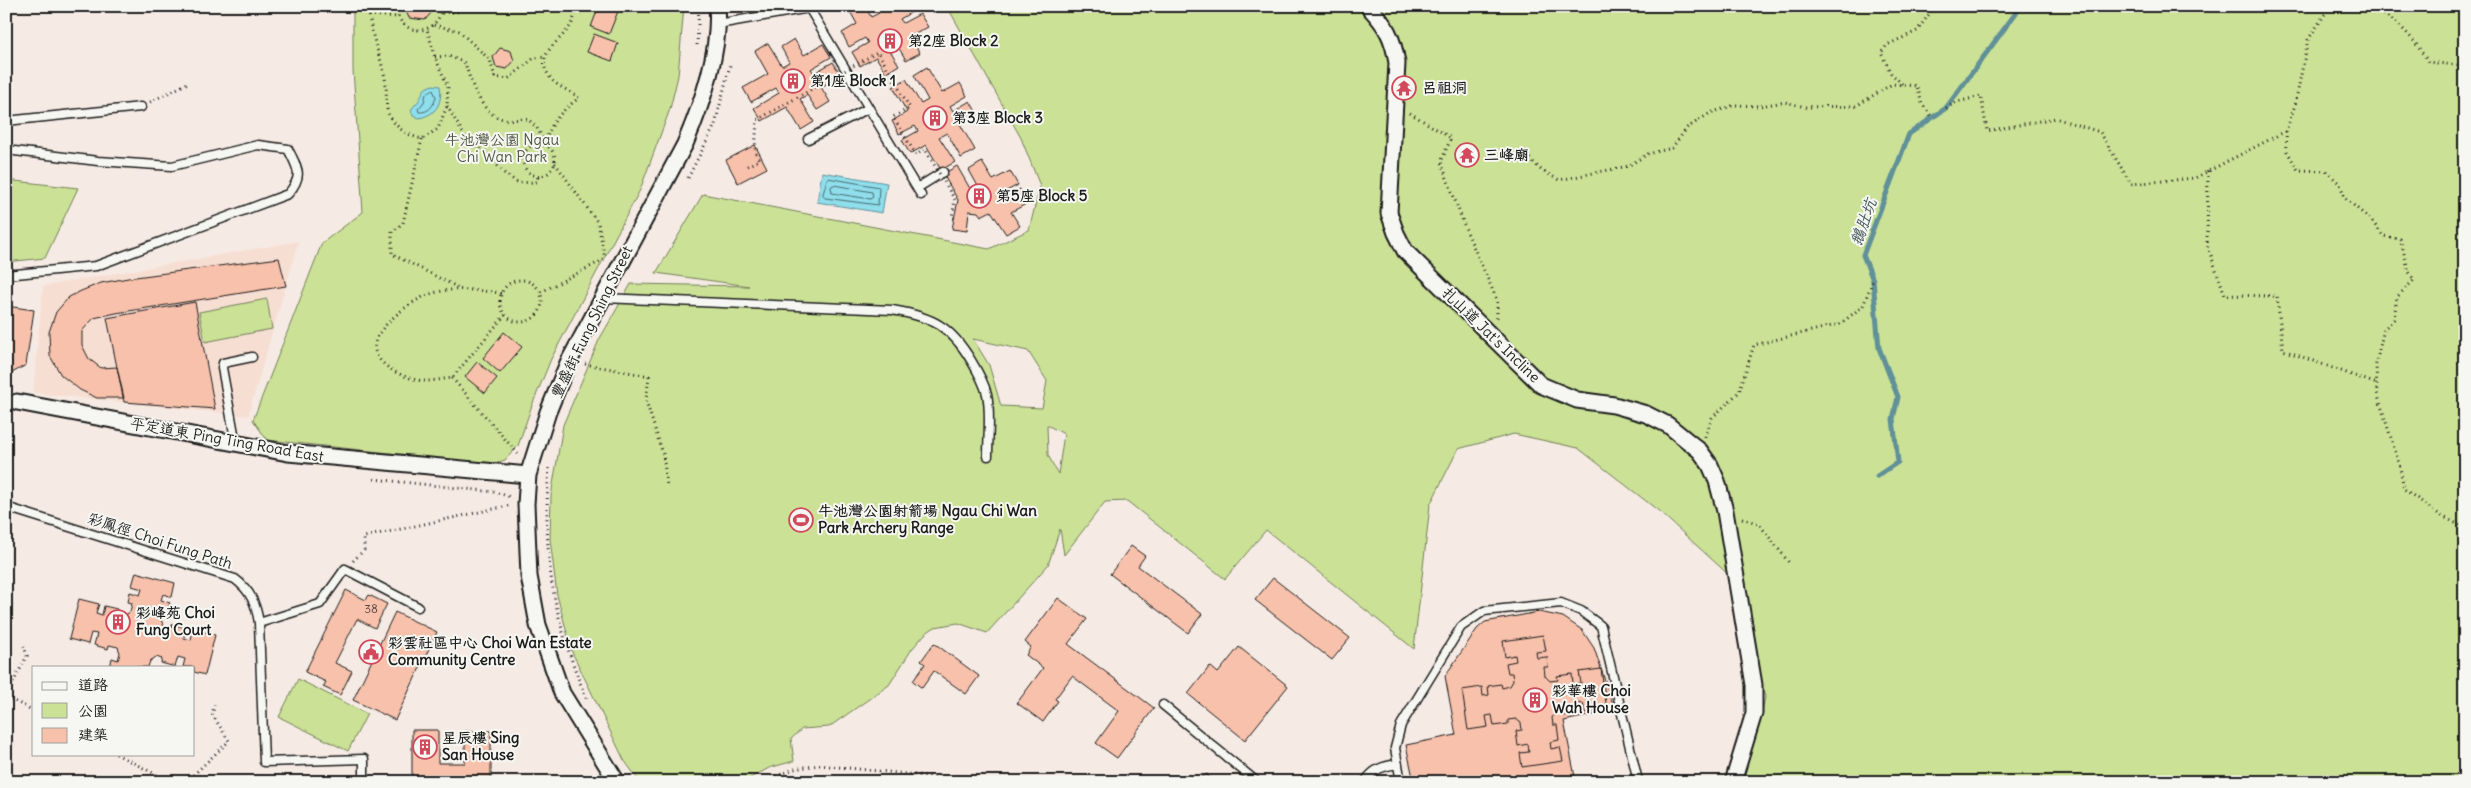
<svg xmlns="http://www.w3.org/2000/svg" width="2471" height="788" font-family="Delius,'LXGW WenKai TC',sans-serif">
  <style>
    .built { fill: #f7ded3 }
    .green { fill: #cae196; stroke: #737e59; fill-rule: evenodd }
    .water { fill: #8edeeb; stroke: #609098 }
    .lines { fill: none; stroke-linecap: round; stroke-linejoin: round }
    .shore { stroke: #4a6a6f; stroke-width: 1 }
    .stream { stroke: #609098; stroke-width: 5 }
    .building { fill: #f8c1ab; stroke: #1c1c1c }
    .lane-casing { stroke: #1c1c1c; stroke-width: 11 }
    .street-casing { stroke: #1c1c1c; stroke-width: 19 }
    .path { stroke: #1c1c1c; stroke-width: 3; stroke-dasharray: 1 4; stroke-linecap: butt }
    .lane { stroke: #f6f6f2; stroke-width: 8 }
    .street { stroke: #f6f6f2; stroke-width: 15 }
    .path-bridge { stroke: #1c1c1c; stroke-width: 3; stroke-dasharray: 1 4; stroke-linecap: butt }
    .labels { text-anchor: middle; stroke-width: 4; stroke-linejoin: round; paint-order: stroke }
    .number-label { font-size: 12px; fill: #534540 }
    .poi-label { font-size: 15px; font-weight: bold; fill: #1c1c1c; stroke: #f6f6f2; text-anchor: start }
    .park-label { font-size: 15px; fill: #505741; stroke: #f6f6f2 }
    .street-label { font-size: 15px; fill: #1c1c1c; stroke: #f6f6f2 }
    .water-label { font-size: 16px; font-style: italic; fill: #3e565a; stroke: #f6f6f2 }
  </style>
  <rect width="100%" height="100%" fill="#f6ebe4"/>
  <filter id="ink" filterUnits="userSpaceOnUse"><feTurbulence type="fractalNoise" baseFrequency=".02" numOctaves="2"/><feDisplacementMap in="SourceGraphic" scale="10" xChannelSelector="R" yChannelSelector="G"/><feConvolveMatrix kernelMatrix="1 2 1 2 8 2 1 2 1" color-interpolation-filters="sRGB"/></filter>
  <g filter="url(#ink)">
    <path class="built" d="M299,241L248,416L33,393L43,286Z"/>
    <path class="green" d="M353,6H684L678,76L670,109L640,190L551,359L531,408L518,446L505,460L494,464L267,440L253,420L322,243L363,212L353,70Z
      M947,6H2465V782H1737L1762,712L1765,697L1752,648L1742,587L1660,512L1578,448L1514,434L1458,449L1430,505L1414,649L1266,530L1225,579L1127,501L1105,502L1064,555L1060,529L1048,565L987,633L958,623L935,627L926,633L912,649L889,685L829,727L802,729L791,739L794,761L769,768L743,782H640L624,760L572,652L557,595L550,539L551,496L563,425L599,340L631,284L749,286L656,273L703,194L989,249L1029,230L1040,186L1021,138ZM973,339L1028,351L1047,381L1042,408L1001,406L989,365ZM1047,425L1064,434L1058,474L1048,455Z
      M6,180L78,188L45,258L6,262Z
      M267,299L272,329L205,342L199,312Z
      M298,679L367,714L348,751L279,717Z"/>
    <path class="water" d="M433,85L440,86C443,103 436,115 419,118L413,115L411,110C413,106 417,104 419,100C424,91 422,88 433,85Z
      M822,172L887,183L882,213L817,202Z"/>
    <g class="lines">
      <path class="shore" d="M433,90L436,97C434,105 429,113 419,112L418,109L424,102L426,94Z
        M828,178L879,187L878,205L825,198L823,195Z
        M834,185L872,192L873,197L870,199L832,193L831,187Z"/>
      <path class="stream" d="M1877,476L1898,462L1893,419L1898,397L1879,348L1873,280L1863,255L1909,134L1946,108L2021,6"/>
    </g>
    <path class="building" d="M404,6H435L436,7L425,20L409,18Z
      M599,6H620L609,34L591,27Z
      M847,6H865L871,17L879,13L875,6H916L917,9L900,19L903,23L920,14L928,27L910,37L920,53L906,60L897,45L889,49L899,65L886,73L876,57L860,66L852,52L868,43L865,38L849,47L842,33L857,24Z
      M594,34L618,43L612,61L587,52Z
      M794,39L804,55L823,44L831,57L811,69L814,73L833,62L841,76L821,87L830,102L817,110L807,95L800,99L814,122L801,130L787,107L762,121L754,108L779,93L776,88L751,102L743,88L768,74L755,51L768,43L782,66L789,62L781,47Z
      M500,48L511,51L514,61L507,69L496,67L493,57Z
      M927,67L942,93L960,83L967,96L950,106L953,111L970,101L978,115L960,124L975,150L961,158L947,133L939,137L955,162L941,170L926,145L910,154L902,140L918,131L915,126L899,134L892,121L907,112L893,87L906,79L921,104L928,100L914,75Z
      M755,145L767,168L738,183L726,160Z
      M982,162L993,180L1010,171L1018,185L1001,194L1003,199L1020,189L1028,203L1011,212L1020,226L1006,234L991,211L981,216L978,212L969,211L967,231L952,229L958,200L943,174L957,166L972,192L979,188L969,170Z
      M279,258L286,286L116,313L94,318L82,331V345L89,359L101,368L117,367L124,398H97L80,390L61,375L50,356L49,332L56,312L69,297L81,291L101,283L128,278Z
      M195,302L215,409L124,402L107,318Z
      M6,306L34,310L26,365L12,373L6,370Z
      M504,332L522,347L500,373L483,358Z
      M477,362L497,378L485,393L465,377Z
      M1131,546L1145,556L1138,566L1202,614L1188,633L1110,574Z
      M136,572L175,583L172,597L163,594L161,600L170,603L167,612L163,611L161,620L164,626L171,628L172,624L186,628L184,638L191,640L193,629L215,635L205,675L194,672V667H183L185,659L178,657L175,667L161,663L162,659L156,657L150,661L148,667H110L112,658L118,660L120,653L118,647L109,645L108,649L94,645L97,634L91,633L88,644L69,639L79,599L99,604L96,613L102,615L104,606L117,609L116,613L125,615L130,612L132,603L128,602L130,592L140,595L142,589L132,586Z
      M1273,578L1350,638L1332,660L1255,600Z
      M346,590L366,600L369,595L387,604L375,628L357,619L335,663L352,671L340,695L323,687L326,682L305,672Z
      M6,592L11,611L6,612Z
      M1058,598L1087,619L1068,644L1154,708L1117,758L1096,743L1119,711L1072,676L1055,699L1058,701L1043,722L1017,703L1043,668L1026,655L1031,647L1025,642Z
      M395,612L437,632L395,720L353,700Z
      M1539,612L1563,617L1582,630L1594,648L1615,710L1564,721L1576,782H1414L1406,745L1456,735L1445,676L1477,629L1485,622Z
      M1543,635L1546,651L1536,652L1537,658L1547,657L1548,667H1544L1545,676L1550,681L1558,680L1557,676L1572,674L1573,684L1581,683L1579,672L1601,669L1607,710L1585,713L1583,703L1576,704L1577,714L1563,716L1562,712L1555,713L1552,718L1553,725H1557L1559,740L1550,742L1551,749L1560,747L1563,761L1522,767L1520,753L1529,752L1528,744L1518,746L1516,731L1522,730L1521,723L1516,719L1508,720V724L1494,726L1492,715L1486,716L1488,727L1468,730L1462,690L1482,687L1483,696L1489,695L1488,686L1501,684L1502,688L1510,686L1513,681L1512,673H1508L1506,663L1516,661L1515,655L1505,657L1503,641Z
      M934,643L979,676L966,694L934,671L922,688L913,681L925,664L921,661Z
      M1239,647L1288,686L1245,740L1188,694L1210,666L1218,673Z
      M412,730H438V763H465V731H491V782H412Z
      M1207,774L1212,782H1195Z"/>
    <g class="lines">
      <g class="lane-casing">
        <path id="lane" d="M718,24L809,8L921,195
          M6,121L141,107
          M808,139L869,108
          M6,150L98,161L172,166L258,145L288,149C298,169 304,175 288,194L96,266L6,275
          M917,188L943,172
          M603,298L892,310C933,317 951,326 972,362C978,372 984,383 987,394C991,413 988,436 988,456
          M236,444L222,368L223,363L252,357
          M6,507L235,579C251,591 256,604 259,623L264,762L364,759V782
          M259,623L320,604L345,569L418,607
          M1163,705L1257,782
          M1365,782C1373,769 1383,766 1398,764
          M1401,782L1395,748L1401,725L1461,627L1484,611L1561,603L1581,611L1601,626L1638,781"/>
      </g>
      <g class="street-casing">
        <path id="street" d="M1368,6C1386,25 1393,37 1397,63L1389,213L1396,233L1405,251L1541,385L1577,400L1614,405L1646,414L1668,425L1700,451L1710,465L1717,481L1725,511L1754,685V713L1733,782
          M17,402L288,453L528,475
          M617,782L562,693L538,625L529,576L526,504L528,475L548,412L568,363L685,144C702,104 721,50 717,6"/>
      </g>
      <path class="path" d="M369,6C368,34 383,58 386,85C387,94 385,108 389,115C397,129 407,135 422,139L438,129L447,106L448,87L435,57L427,29
        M397,6C396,37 439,39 442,6
        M2371,6C2375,13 2382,13 2388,17C2405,28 2418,45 2428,62L2465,66
        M442,13L462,11L469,6
        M369,15L398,17
        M434,25L459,31L490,60L495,77L508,79L534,58L545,57
        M697,45L699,6
        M435,57L449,56L465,63C470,80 479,108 497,117C505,121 519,119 528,119L537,128L545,143
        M1902,84L1891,73L1881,53L1887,45L1917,31L1935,6
        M150,102L190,82
        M447,106L468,142L484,150L504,173L518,183L537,182L538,176
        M1946,108L1957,102L1981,96L1987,131L2055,118L2100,132L2131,184L2195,178L2286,131L2295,105L2308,40L2330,6
        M1410,113L1451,138L1441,162L1466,230L1497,300V319
        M2286,131L2287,151L2298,170L2326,171L2340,184L2345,198L2372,221L2383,236L2400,239L2409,272L2414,280L2397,297L2394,319L2384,329L2376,364L2377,393L2400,467L2404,489L2440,515L2465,528
        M422,139L403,223L392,232V254L461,289
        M523 160a16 16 0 1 1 32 0a16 16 0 1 1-32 0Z
        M545,145C549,124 562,110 579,98C571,91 559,87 553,81C530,55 559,44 571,25C574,20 575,12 577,6
        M1507,151L1524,153L1541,170L1559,180L1628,166L1648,154L1672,148L1687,128L1710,113L1735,105L1760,106L1785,102L1805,107L1856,106L1892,84L1917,86L1922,104L1932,117
        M555,163L598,223L605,258
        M2208,171L2207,244L2225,295L2277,296L2283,350L2377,384
        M688,178L715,125L730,65
        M500 301a21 21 0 1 1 42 0a21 21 0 1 1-42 0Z
        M541,292L605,259
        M501,293C476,290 448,286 425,296C409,303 371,330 375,350C379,368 408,380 425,381C433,381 443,379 452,378L505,315
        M585,364L649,376L646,401L663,454L667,486
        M452,378L518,454
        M1705,437L1712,418L1739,392L1754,345L1840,324L1863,306L1873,280
        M549,468C542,557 553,618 587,700
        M374,479L495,492L510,497
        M1742,518L1759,524L1790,564
        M353,561L364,550V537L512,505
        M6,696L27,656L24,646
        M6,697L34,711
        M116,754L157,775L161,782
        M186,782L229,741L212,714L216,701
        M762,782L794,769L819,765L986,782"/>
      <use href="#lane" class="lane"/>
      <use href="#street" class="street"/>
      <path class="path-bridge" d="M747,166L759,160L755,151L757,120L878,52L910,108L893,117L916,155L925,149L955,200L952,217L958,219"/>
    </g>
  </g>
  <defs>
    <g id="building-ring" transform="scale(1.25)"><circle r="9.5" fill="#f6f6f2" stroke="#d1495b" stroke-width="1.5"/><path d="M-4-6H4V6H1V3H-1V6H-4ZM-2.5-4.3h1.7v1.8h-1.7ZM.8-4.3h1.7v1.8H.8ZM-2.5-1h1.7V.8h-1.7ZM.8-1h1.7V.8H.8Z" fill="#d1495b"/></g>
    <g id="temple-ring" transform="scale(1.25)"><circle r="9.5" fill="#f6f6f2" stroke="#d1495b" stroke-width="1.5"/><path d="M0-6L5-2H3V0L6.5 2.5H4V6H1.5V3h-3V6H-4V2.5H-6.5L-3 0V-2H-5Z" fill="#d1495b"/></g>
    <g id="stadium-ring" transform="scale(1.25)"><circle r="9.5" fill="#f6f6f2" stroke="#d1495b" stroke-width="1.5"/><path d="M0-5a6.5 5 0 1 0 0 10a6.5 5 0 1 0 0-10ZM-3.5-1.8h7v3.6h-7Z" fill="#d1495b"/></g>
    <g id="civic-ring" transform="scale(1.25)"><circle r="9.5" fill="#f6f6f2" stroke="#d1495b" stroke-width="1.5"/><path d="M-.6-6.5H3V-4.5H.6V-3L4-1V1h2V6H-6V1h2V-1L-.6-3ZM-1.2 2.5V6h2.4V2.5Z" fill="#d1495b"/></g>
  </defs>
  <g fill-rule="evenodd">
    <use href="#building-ring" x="890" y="41"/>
    <use href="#building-ring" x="793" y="81"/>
    <use href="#temple-ring" x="1404" y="88"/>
    <use href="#building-ring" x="935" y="118"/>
    <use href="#temple-ring" x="1467" y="155"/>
    <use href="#building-ring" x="979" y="196"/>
    <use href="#stadium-ring" x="801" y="520"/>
    <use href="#building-ring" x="118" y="622"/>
    <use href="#civic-ring" x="371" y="652"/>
    <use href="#building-ring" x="1535" y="700"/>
    <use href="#building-ring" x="425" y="747"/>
  </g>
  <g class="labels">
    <g class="number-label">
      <text x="371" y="613">38</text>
    </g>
    <g class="poi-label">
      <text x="908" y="46">第2座 Block 2</text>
      <text x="810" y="86">第1座 Block 1</text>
      <text x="1422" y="93">呂祖洞</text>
      <text x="952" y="123">第3座 Block 3</text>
      <text x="1484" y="160">三峰廟</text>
      <text x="996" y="201">第5座 Block 5</text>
      <text x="818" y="516">牛池灣公園射箭場 Ngau Chi Wan<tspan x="818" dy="17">Park Archery Range</tspan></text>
      <text x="136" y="618">彩峰苑 Choi<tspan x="136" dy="17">Fung Court</tspan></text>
      <text x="388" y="648">彩雲社區中心 Choi Wan Estate<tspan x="388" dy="17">Community Centre</tspan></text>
      <text x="1552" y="696">彩華樓 Choi<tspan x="1552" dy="17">Wah House</tspan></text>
      <text x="442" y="743">星辰樓 Sing<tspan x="442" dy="17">San House</tspan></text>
    </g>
    <g class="park-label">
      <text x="502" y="145">牛池灣公園 Ngau<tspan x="502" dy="17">Chi Wan Park</tspan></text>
    </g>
    <g class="street-label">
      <text transform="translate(592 322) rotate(-64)" y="5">豐盛街 Fung Shing Street</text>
      <text transform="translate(1491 335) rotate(44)" y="5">扎山道 Jat's Incline</text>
      <text transform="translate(227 440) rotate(10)" y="5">平定道東 Ping Ting Road East</text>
      <text transform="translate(160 541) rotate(18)" y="5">彩鳳徑 Choi Fung Path</text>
    </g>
    <g class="water-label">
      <text transform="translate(1863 222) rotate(-70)" y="6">鵝肚坑</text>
    </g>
  </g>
  <rect width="2471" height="788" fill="none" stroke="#f6f6f2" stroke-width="25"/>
  <rect x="12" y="12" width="2446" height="763" fill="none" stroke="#1c1c1c" stroke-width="2" filter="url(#ink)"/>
  <rect x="32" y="666" width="162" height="90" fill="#f6f6f2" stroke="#9f9f9c"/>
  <rect x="42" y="682" width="25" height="8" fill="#f6f6f2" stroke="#9f9f9c"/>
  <text x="78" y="690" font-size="15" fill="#1c1c1c">道路</text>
  <rect x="42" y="703" width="25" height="15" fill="#cae196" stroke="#9f9f9c"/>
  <text x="78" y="716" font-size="15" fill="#1c1c1c">公園</text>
  <rect x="42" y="728" width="25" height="15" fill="#f8c1ab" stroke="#9f9f9c"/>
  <text x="78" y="740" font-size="15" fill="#1c1c1c">建築</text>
</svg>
